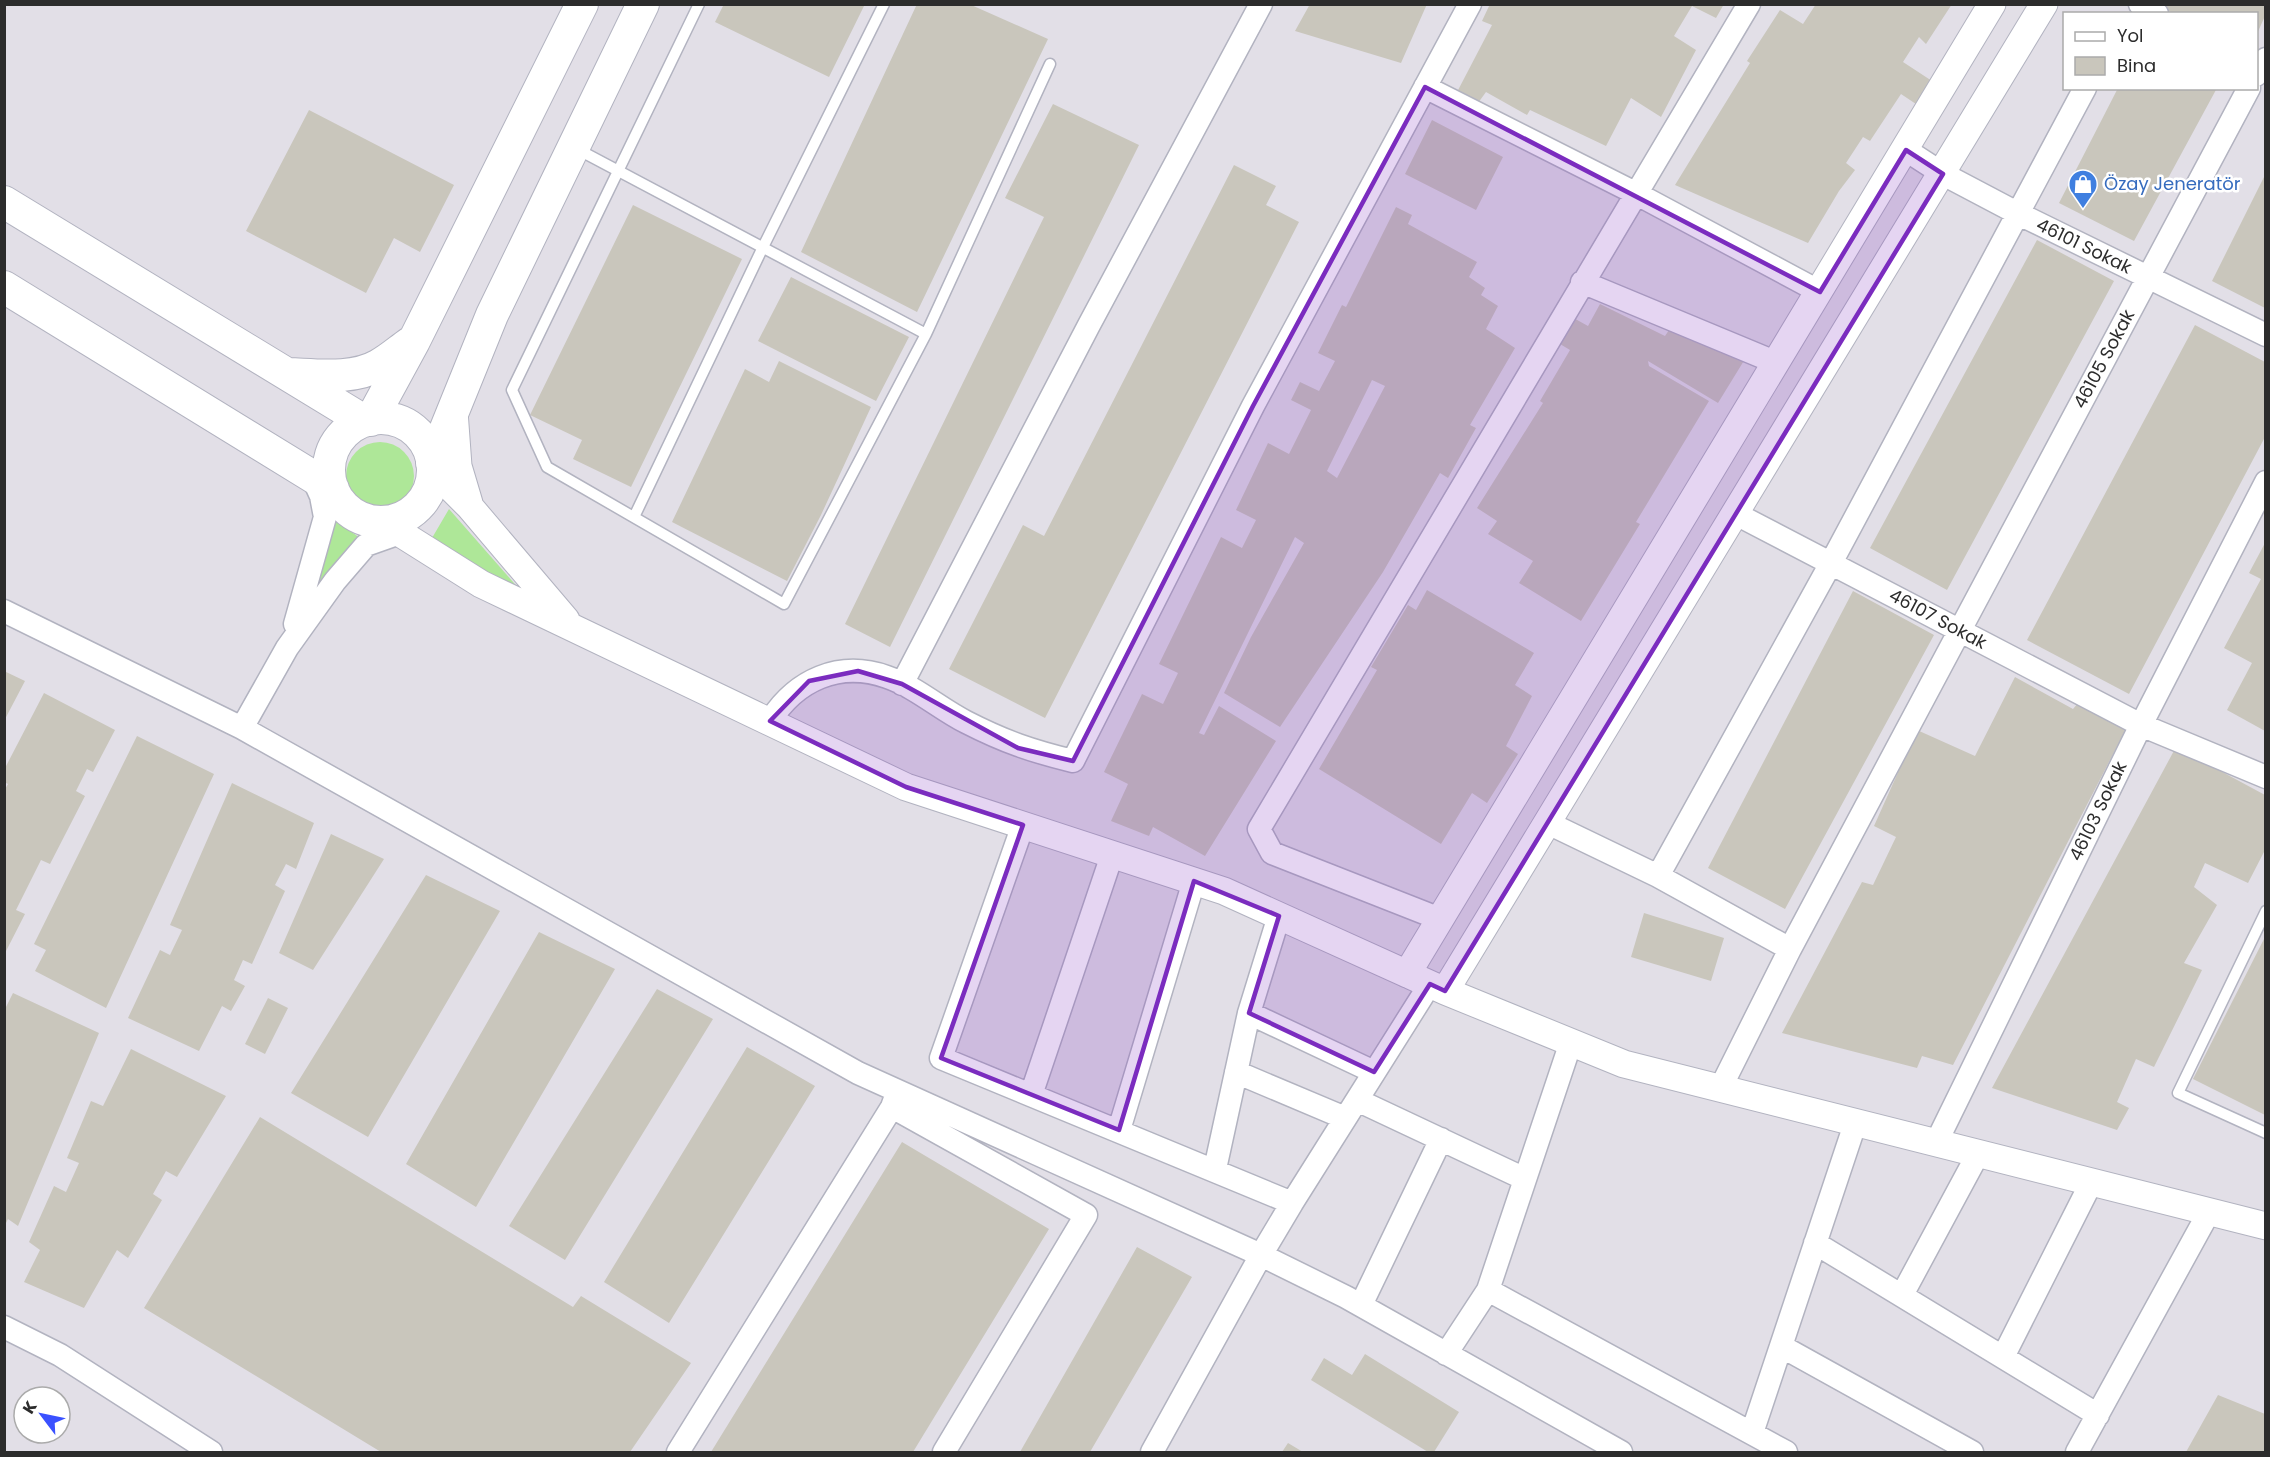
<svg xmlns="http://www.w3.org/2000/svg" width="2270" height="1457" font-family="Poppins,sans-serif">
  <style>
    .industrial { fill: #e2dfe7; fill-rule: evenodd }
    .green { fill: #aee798 }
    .building { fill: #c9c6bc; fill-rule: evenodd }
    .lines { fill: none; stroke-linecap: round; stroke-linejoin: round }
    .service-casing { stroke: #b2b3c0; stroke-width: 13 }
    .minor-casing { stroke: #b2b3c0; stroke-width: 25 }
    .tertiary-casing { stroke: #b2b3c0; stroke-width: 29 }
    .secondary-casing { stroke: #b2b3c0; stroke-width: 34 }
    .service { stroke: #fff; stroke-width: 10 }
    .minor { stroke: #fff; stroke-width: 22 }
    .tertiary { stroke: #fff; stroke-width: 27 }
    .secondary { stroke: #fff; stroke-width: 32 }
    .marked { fill: #7b2cbf; fill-opacity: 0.2; stroke: #7b2cbf; stroke-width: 4.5; stroke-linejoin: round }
    .labels { text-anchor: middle; stroke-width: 5; stroke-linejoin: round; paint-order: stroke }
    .shop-label { font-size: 18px; fill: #366cbe; stroke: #fff; text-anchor: start }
    .street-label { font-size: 18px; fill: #2c2c2c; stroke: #fff }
  </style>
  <rect width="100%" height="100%" fill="#eee8de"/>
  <path class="industrial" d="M5,5H2265V1452H5ZM2064,14H2256V88H2064ZM24,1397H60V1433H24Z"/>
  <path class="green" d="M346 476a34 34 0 1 1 68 0a34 34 0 1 1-68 0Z
    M449,509L528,599L432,538Z
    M336,521L360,538L311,602Z"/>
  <path class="building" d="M724,4H865L829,77L715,22Z
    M917,4H969L1048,39L917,312L801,252Z
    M1310,4H1427L1401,63L1295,31Z
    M1490,4H1724L1716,18L1692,6L1674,36L1696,50L1661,117L1631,98L1606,146L1530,110L1527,115L1486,92L1478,103L1456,94L1492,25L1482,21Z
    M1816,4H1952L1926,44L1919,37L1903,62L1932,81L1916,104L1901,94L1870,141L1863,137L1846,163L1855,170L1839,191L1808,243L1675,185L1750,63L1747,61L1780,10L1803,24Z
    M2158,4H2265V16L2256,36V14H2174Z
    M2118,88H2217L2134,241L2059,203Z
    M1053,104L1139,145L890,647L845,624L1044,217L1005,198Z
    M309,110L454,185L420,252L394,238L366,293L246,231Z
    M1432,120L1503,157L1476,210L1405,174Z
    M1234,165L1276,186L1266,205L1299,222L1045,718L949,669L1023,525L1044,536Z
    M2265,175V308L2212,281Z
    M633,205L742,259L631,487L573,459L582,440L530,415Z
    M1396,207L1412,215L1408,224L1477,262L1469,277L1485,288L1481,295L1498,306L1486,329L1515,348L1470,425L1476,428L1448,478L1440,473L1383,572L1280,727L1224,693L1251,637L1304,543L1295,537L1199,733L1204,735L1219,706L1276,741L1205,856L1153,827L1149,836L1111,821L1128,784L1104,772L1142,694L1163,704L1178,673L1159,664L1221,537L1242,548L1256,520L1236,510L1268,443L1289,454L1311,410L1291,400L1300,382L1319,391L1335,361L1318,353L1342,305L1346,307ZM1372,380L1385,386L1337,478L1327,471Z
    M2037,240L2114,281L1947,590L1870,548Z
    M791,277L909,337L876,401L758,341Z
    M1600,304L1665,336L1671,327L1745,359L1718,403L1648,361L1649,366L1709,401L1636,522L1640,524L1581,621L1519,583L1533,561L1488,534L1497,521L1477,508L1543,403L1540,401L1570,350L1555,341L1570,316L1588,326Z
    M2195,325L2265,362V437L2129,694L2027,640Z
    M779,361L871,407L821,515L787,581L672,522L745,369L769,382Z
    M2265,543V731L2227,710L2252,663L2224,648L2261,579L2249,573Z
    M1427,590L1534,653L1515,685L1532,696L1506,746L1518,754L1487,803L1472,793L1441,844L1319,769L1377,670L1371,667L1408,605L1416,610Z
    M1853,591L1934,635L1785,909L1708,868Z
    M4,671L25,681L4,721Z
    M2015,677L2073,709L2079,702L2127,727L1953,1065L1922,1056L1917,1068L1782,1033L1862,882L1873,885L1896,837L1874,826L1917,730L1975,756Z
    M44,693L115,730L93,772L87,769L76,791L85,796L50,864L41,860L16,910L25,914L4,955V791L8,784L4,782V770Z
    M137,736L214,774L106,1008L35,971L46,950L34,944Z
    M2176,747L2265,795V850L2248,883L2205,863L2194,887L2217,905L2184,963L2202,970L2154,1067L2136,1059L2117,1102L2129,1108L2117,1130L1992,1088Z
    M232,783L314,823L296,869L286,864L275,885L285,891L252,964L243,960L234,980L245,986L231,1011L222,1006L199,1051L128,1018L160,950L170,955L182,930L170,925Z
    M331,834L384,859L313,970L279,953Z
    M426,875L500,911L368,1137L291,1093Z
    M1644,913L1724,938L1711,981L1631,957Z
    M539,932L615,969L476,1207L406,1164Z
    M2265,937V1115L2193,1079Z
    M657,989L713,1019L565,1260L509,1226Z
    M13,993L99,1033L18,1226L8,1219L4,1227V1011Z
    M268,998L288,1008L265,1054L245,1044Z
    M747,1047L815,1086L669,1323L604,1282Z
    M131,1049L226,1096L177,1177L166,1171L153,1194L162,1200L128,1258L117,1250L84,1308L24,1282L40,1250L29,1242L54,1186L66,1192L79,1163L67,1158L91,1101L103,1106Z
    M260,1117L573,1307L581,1296L691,1363L630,1452H381L144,1308Z
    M902,1142L1049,1229L913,1452H711Z
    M1137,1247L1192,1277L1090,1452H1020Z
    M1365,1354L1459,1412L1434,1452H1428L1311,1380L1324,1358L1352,1375Z
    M2218,1395L2265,1414V1452H2186Z
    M1288,1443L1303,1452H1282Z"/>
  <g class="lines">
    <g class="service-casing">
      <path id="service" d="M699,4L512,390L547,467L784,604L926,334L1050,64
        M577,149L926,334
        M634,517L763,247L884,4
        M2266,911L2178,1093L2266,1133"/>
    </g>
    <g class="minor-casing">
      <path id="minor" d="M2140,4L2157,14
        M2256,75L2266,59
        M1425,87L1637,194L1820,292
        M1906,150L1943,174L2017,213L2266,335
        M1582,282L1777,363
        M1736,514L2141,725L2266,777
        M400,533L366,545L335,581L287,648L242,728L858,1073L1261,1255L1152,1452
        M4,611L242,728
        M295,624L325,517L321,496L312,476
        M902,684L1089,325L1261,4
        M770,721C796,680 839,660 887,677C916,687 940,709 966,722C1005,742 1032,751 1073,761L1253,406L1470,4
        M1548,823L1658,876L1790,949
        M1023,825L941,1058L1292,1203L1430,984
        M1658,876L1831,563L2085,88
        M1440,919L1272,853L1259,829L1749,4
        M1249,1013L1374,1072
        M1571,1042L1488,1290L1786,1452
        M1236,1072L1345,1118
        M1720,1089L1790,949L2249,88
        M1031,1095L1112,855
        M1357,1100L1525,1179
        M892,1107L1086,1215L944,1452
        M1119,1130L1194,881
        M1936,1143L2141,725L2266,482
        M1215,1169L1249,1013L1279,916
        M1292,1203L1261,1255L1346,1297L1621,1452
        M1815,1243L2098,1415
        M1902,1295L1978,1154
        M1361,1305L1441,1139
        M4,1327L60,1355L211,1452
        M1781,1346L1972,1452
        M1446,1354L1488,1290
        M2003,1357L2091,1183
        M1752,1433L1855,1124
        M678,1452L892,1107L897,1093
        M2077,1452L2209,1212"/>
    </g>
    <g class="tertiary-casing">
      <path id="tertiary" d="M454,411L458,466L469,503
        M433,470L470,507L566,620
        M388,522L400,533L481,584L906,787L1224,891L1445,991L1624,1064L2266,1226
        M1407,974L1992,4
        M1445,991L2044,4"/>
    </g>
    <g class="secondary-casing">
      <path id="secondary" d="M4,202L364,421
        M4,287L333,489
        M289,374C317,375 353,380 379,365C390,359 400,350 410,343
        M329 470a52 52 0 1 1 104 0a52 52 0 1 1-104 0Z
        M371,420L414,341L582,4
        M432,463L492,315L643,4"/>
    </g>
    <use href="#service" class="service"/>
    <use href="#minor" class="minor"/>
    <use href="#tertiary" class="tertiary"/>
    <use href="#secondary" class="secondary"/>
  </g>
  <path class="marked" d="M1425,87L1820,292L1906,150L1943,174L1445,991L1430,984L1374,1072L1249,1013L1279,916L1194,881L1119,1130L941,1058L1023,825L906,787L770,721L809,681L858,671L902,684L1018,748L1073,761L1253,406Z"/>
  <defs>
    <g id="shop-pin" transform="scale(1.5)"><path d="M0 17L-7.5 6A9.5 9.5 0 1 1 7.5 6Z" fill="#3f7fe0" stroke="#fff"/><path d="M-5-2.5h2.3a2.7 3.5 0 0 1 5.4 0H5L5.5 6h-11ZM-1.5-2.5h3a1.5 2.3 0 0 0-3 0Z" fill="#fff"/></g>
  </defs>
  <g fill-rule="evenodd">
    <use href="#shop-pin" x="2083" y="184"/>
  </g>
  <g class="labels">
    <g class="shop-label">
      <text x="2104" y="190">Özay Jeneratör</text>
    </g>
    <g class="street-label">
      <text transform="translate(2084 246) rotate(26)" y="6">46101 Sokak</text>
      <text transform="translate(2104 359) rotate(-62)" y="6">46105 Sokak</text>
      <text transform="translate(1938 619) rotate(28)" y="6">46107 Sokak</text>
      <text transform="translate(2098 811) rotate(-64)" y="6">46103 Sokak</text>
    </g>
  </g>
  <rect width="2270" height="1457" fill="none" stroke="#2c2c2c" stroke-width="12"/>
  <rect x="2063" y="12" width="195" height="78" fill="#ffffff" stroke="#ababab" stroke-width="1.5"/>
  <rect x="2075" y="32" width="30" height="9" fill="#ffffff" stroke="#ababab" stroke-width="1.5"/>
  <text x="2117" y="42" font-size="18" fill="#2c2c2c">Yol</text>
  <rect x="2075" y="57" width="30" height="18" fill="#c9c6bc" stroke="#ababab" stroke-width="1.5"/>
  <text x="2117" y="72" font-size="18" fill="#2c2c2c">Bina</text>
  <g transform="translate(42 1415) rotate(302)"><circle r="28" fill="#ffffff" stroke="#ababab" stroke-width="1.5"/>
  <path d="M0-4.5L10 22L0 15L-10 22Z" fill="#3a51ff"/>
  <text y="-9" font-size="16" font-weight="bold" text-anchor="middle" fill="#2c2c2c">K</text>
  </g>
</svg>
